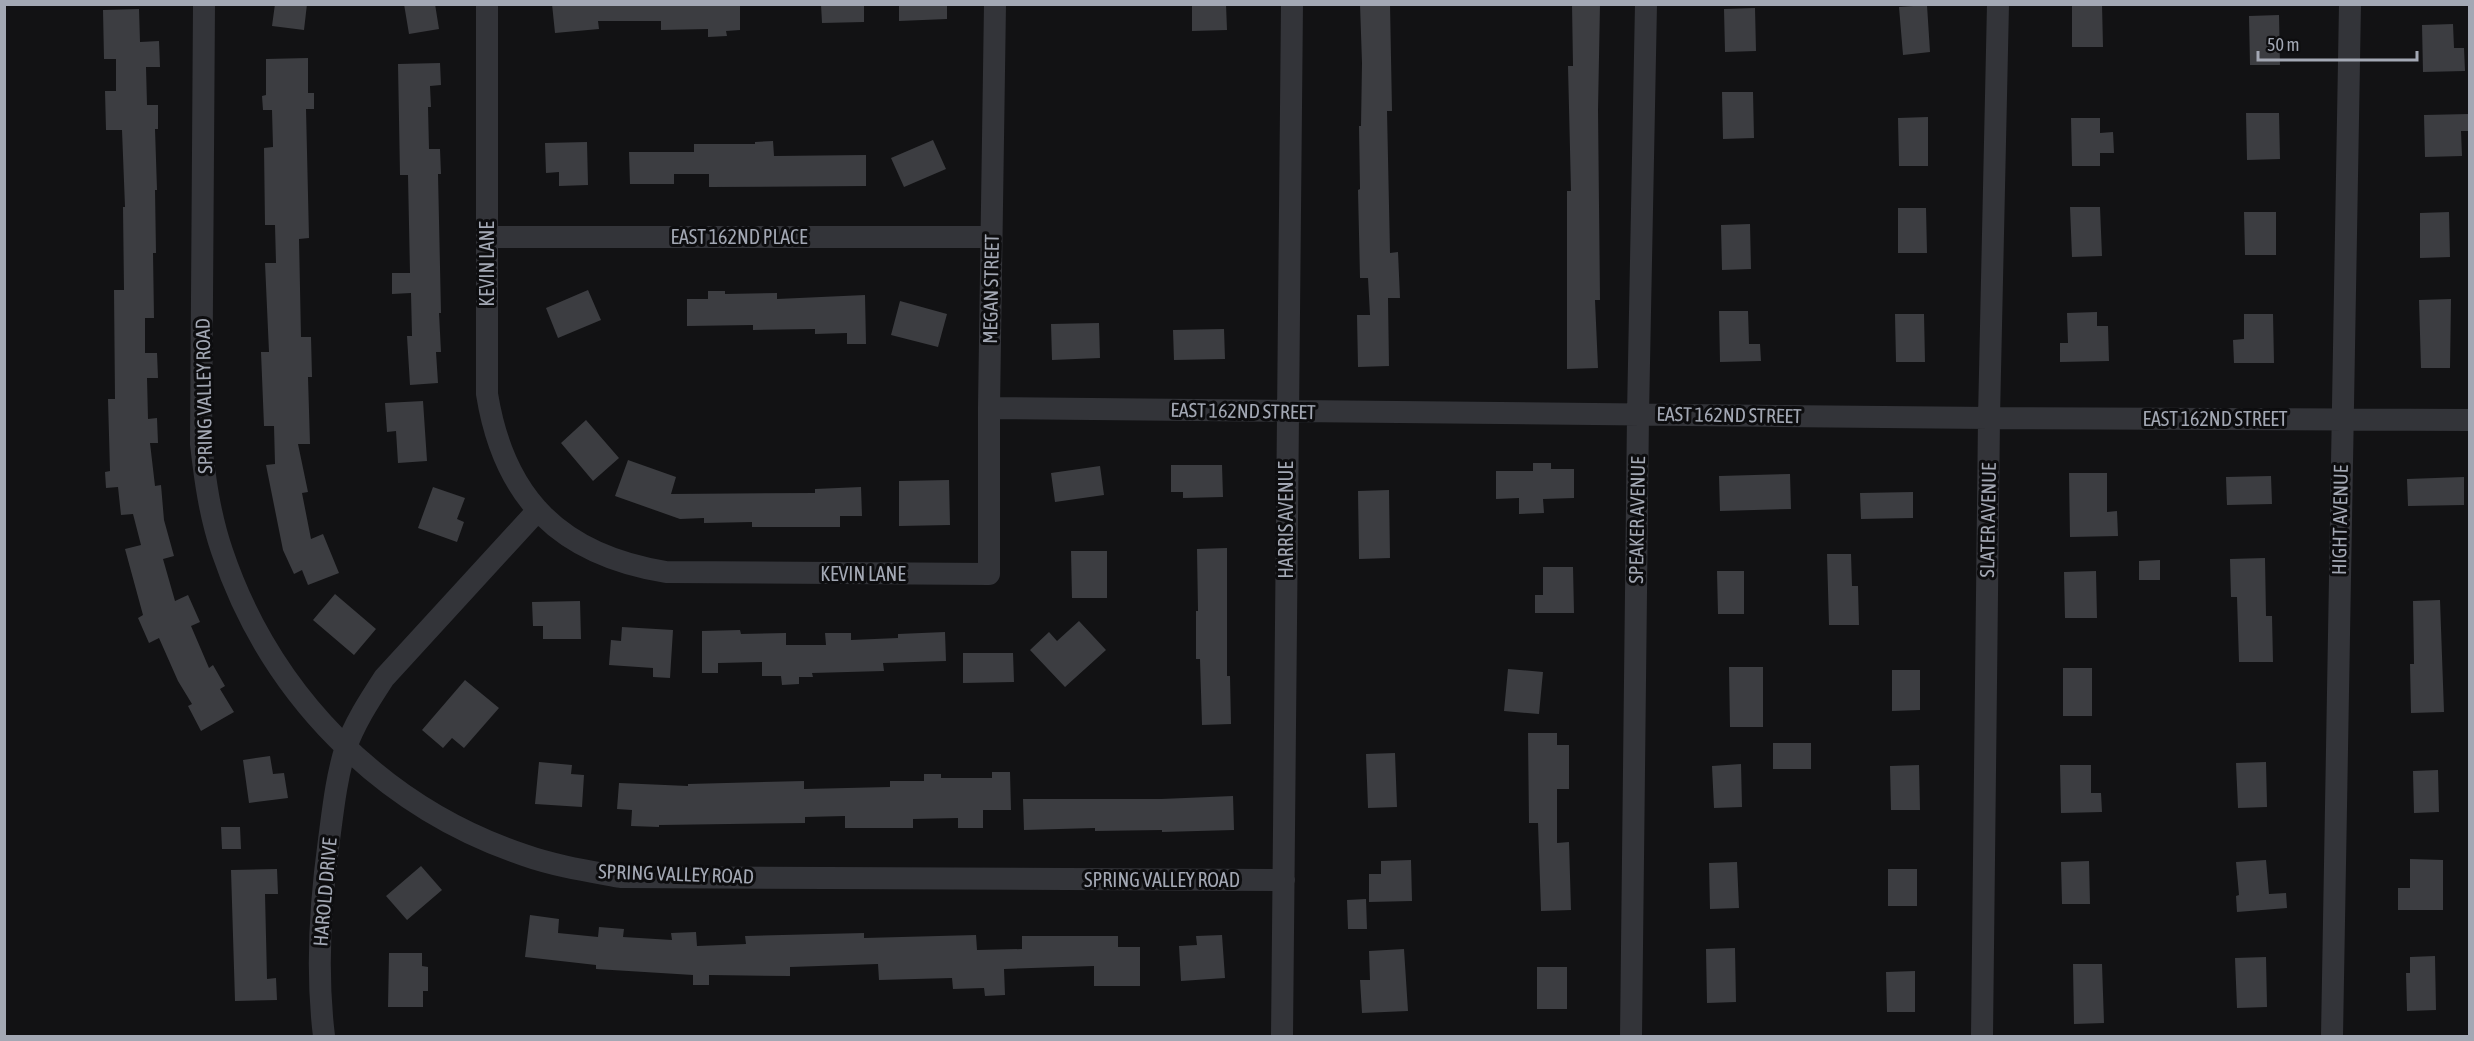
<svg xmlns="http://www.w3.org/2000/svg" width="2474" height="1041" font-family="'Asap Condensed',sans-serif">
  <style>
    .building { fill: #3c3d41 }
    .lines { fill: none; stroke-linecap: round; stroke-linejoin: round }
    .street { stroke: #333439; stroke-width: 22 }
    .labels { text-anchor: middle; stroke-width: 6; stroke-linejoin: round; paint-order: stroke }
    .street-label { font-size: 20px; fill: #a3a8b4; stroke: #0d0d0f }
  </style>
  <rect width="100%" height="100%" fill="#121214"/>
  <path class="building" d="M275,4H307L304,30L272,26Z
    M404,4H435L439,29L409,34Z
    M552,4H740V30L726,31L727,36L708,37V29L661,30V21H598L599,29L555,33Z
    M821,4H864V22L822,23Z
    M899,4H947V19L899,21Z
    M1192,4H1226L1227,30L1192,31Z
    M1360,4H1390L1392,111H1387L1390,253L1398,252L1400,298H1388L1389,366L1358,367L1357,315H1370L1368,278H1360L1358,190L1360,189L1359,126H1361L1362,63Z
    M1572,4H1600L1598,110L1600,300H1595L1598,368L1567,369V191H1571L1568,66H1573Z
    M2072,4H2102L2103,47H2072Z
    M1927,5L1930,52L1903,55L1899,7Z
    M1755,8L1756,51L1725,52L1724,9Z
    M139,9L140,42L159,41L160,67H146L147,105H158V129H155L157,190H155L156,253H153L154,318H145V353H157L158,378H147L148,419L157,418L158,443H150L155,486L161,485L164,520L174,556L163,559L175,601L188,595L200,622L191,626L209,668L213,665L225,686L220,689L234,712L201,731L188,706L192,704L178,681L159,638L149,643L138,618L143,615L125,549L141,545L133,514L121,515L118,487L106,488L105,472L110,471L108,399H115L114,290H124L123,207H125L122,130H106L105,91H116V59H104L103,10Z
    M2279,15L2280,65H2250L2249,16Z
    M2453,24L2454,48H2464L2465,71L2423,72L2422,25Z
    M308,58V93H314V109H306L309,238L299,239L301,337H311L312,377H308L310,444H298L308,492L302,493L311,539L323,534L339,573L308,585L302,570L294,574L283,550L266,465L275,464L274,426H264L261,352H269L265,263H276L275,225H265L264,148L273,147L272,110H263L262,96L266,95V59Z
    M440,63L441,85L430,86L431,107H428L429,149H440L441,174H438L441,313H439L441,352H436L438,383L410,385L407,336H412L411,293L392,294V273H410L408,175H400L398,64Z
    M1722,92H1753L1754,138L1723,139Z
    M2246,113H2279L2280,159L2247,160Z
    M2469,114V131H2461L2462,156L2425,157L2424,115Z
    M1928,117V166H1899L1898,118Z
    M2071,118H2100V133L2113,132L2114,153H2100V166H2072Z
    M933,140L946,169L904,187L891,158Z
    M773,141L774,156L866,155V186L709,187V174H674V184H630L629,152H694V144H755V142Z
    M587,142L588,185L559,186V172L546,173L545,143Z
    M2070,207H2100L2102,256L2072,257Z
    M1898,208H1926L1927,253H1898Z
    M2244,212H2276V255H2245Z
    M2449,212L2450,257L2420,258V213Z
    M1750,224L1751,269L1722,270L1721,225Z
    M588,290L601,320L558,338L546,308Z
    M708,291H725V294L777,293V299L865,295L866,344H847V333L815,334V329L753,330V325L687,326V299H708Z
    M2451,299L2450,368H2421L2419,300Z
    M900,301L947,314L938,347L891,335Z
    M1719,311H1748L1749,344H1760L1761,361L1720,362Z
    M2097,312V326H2108L2109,361L2060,362V343H2068L2067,313Z
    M1895,314H1924L1925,362H1896Z
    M2244,314H2273L2274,363H2234L2233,340L2244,339Z
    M1099,323L1100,358L1052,360L1051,324Z
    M1224,329L1225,359L1174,360L1173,330Z
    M423,401L427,461L398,463L396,431L387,432L385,403Z
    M586,420L619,458L593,481L561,443Z
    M628,460L676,477L671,494L815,493V489L861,487L862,516H840V527H752V522L704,523V518L680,519L615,496Z
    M1533,463H1551V469H1574V498L1543,499L1544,513L1519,514V498L1496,499V471H1533Z
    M1171,465H1222L1223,497L1183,498V492H1171Z
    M1100,466L1104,495L1055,502L1051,473Z
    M2069,473H2107V512L2117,511L2118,536L2070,537Z
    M1790,474L1791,509L1720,511L1719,476Z
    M2271,476L2272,504L2227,505L2226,477Z
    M2464,477V505L2408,506L2407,479Z
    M949,480L950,525L899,526V481Z
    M433,487L465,498L457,519L464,522L457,542L418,528Z
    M1389,490L1390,558L1359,559L1358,491Z
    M1913,492V518L1861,519L1860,493Z
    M1227,548V676H1230L1231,724L1202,725L1200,659H1196V611H1198L1197,549Z
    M1071,551H1107V598H1072Z
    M1827,554H1851L1852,586H1858L1859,625H1829Z
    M2265,558L2266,616H2272L2273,662H2239L2237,597H2231L2230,559Z
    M2160,560V580H2139V561Z
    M1543,567H1573L1574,613H1535V595H1543Z
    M1717,571H1744V614H1718Z
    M2096,571L2097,618H2065L2064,572Z
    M335,594L376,629L354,655L313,620Z
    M2440,600L2444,712L2411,713L2410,664H2414L2413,601Z
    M580,601L581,639H543V626H533L532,602Z
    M1079,621L1106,650L1065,687L1030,650L1049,632L1057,641Z
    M622,627L673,630L670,678L653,677V668L609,665L611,640L621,641Z
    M740,630L741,634L786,633V645H826L825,633H851V640L898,638V634L945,632L946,661L883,663L884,671L812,673L813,677H799V684L782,685L781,676H762V662L718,663V673H702V631Z
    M963,653H1013L1014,682L963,683Z
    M1729,667H1763V727H1730Z
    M2063,668H2092V716H2063Z
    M1508,669L1543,672L1539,714L1504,711Z
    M1892,670H1920V710L1892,711Z
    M465,680L499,708L464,748L452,738L443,748L422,730Z
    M1528,733H1557V745H1569V789H1557V843L1569,842L1571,910L1541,911L1538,823H1529Z
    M1773,743H1811V769H1773Z
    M1395,753L1397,807L1368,808L1366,754Z
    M270,756L273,774L284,773L288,798L249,803L243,760Z
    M539,762L572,765L571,774L584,775L582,807L535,804Z
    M2266,762L2267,807L2238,808L2236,763Z
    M1741,764L1742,807L1714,808L1712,766Z
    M1919,765L1920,810H1891L1890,766Z
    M2060,765H2091V793H2101L2102,812L2061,813Z
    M2438,770L2439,812L2414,813L2413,771Z
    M992,772H1010L1011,810H983V828H958V818L913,819V828H845V816L805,817V823L659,825V827L631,826L632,810L617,809L619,783L688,786V784L804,781V789L890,787V781H924V774H941V778H992Z
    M1233,796L1234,830L1162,832V830L1095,831V828L1024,830L1023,799H1161Z
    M221,827H240L241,849H222Z
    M2410,859L2443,860V910H2398V888H2410Z
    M1411,860L1412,901L1369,902V874H1381V861Z
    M2266,860L2269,894L2286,893L2287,908L2237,912L2236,896L2239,895L2236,862Z
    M2089,861L2090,904H2062L2061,862Z
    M1737,862L1739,908L1710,909L1709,863Z
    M421,866L442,890L407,920L386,896Z
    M277,869L278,894H265L267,979L276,978L277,1000L235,1001L231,870Z
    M1888,869H1917V906H1888Z
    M1366,899L1367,929H1348L1347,900Z
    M530,915L559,919L558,933L598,937L599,927L624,929L623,937L672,940L671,933L696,932L697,946L746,944L745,936L864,933V938L976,935L977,950L1022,949V936H1118V947H1140V986H1094V966L1004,969L1005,995L985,996L984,988L953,989L952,978L879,980L878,964L790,967V976L709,975V985H693V975L596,969V965L525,957Z
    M1222,935L1225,978L1181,981L1179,946L1197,945L1196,936Z
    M1735,948L1736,1002L1707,1003L1706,949Z
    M1404,949L1408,1011L1362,1013L1360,980H1370L1369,951Z
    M389,953H422V966L428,967V991H423V1007H388Z
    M2435,956L2436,1010L2407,1011L2406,973H2410V957Z
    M2266,957L2267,1007L2237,1008L2235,958Z
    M2073,964H2102L2104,1023L2074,1024Z
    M1537,967H1567V1009H1537Z
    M1915,971V1012H1887L1886,972Z"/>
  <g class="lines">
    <path class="street" d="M204,4L201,444C205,480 210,516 222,551C270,694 381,807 524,855C555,866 588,871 621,877L1284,880
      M487,4V394C504,499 561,555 666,572L989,574V408L995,4
      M487,237H991
      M989,408L1989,418L2470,420
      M324,1036C316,971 320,905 329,840C333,810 336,780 345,750C354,724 369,701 384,678L538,510
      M1282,1036L1292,4
      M1631,1036L1638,415L1646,4
      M1982,1036L1989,418L1998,4
      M2332,1036L2350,4"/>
  </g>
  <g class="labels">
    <g class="street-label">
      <text x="739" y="244">EAST 162ND PLACE</text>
      <text transform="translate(487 264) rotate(-90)" y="7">KEVIN LANE</text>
      <text transform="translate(991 289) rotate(-89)" y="7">MEGAN STREET</text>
      <text transform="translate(204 396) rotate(-91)" y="7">SPRING VALLEY ROAD</text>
      <text transform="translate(1243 411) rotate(1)" y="7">EAST 162ND STREET</text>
      <text transform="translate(1729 415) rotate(1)" y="7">EAST 162ND STREET</text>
      <text x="2215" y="426">EAST 162ND STREET</text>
      <text transform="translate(1286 520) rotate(-90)" y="7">HARRIS AVENUE</text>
      <text transform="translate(1637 520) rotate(-89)" y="7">SPEAKER AVENUE</text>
      <text transform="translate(1988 520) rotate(-89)" y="7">SLATER AVENUE</text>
      <text transform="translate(2340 520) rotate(-89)" y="7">HIGHT AVENUE</text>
      <text x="863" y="581">KEVIN LANE</text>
      <text transform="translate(676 874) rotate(2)" y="7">SPRING VALLEY ROAD</text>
      <text x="1162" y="887">SPRING VALLEY ROAD</text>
      <text transform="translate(325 892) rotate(-85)" y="7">HAROLD DRIVE</text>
    </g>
  </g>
  <rect width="2474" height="1041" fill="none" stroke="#a3a8b4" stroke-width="12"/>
  <path d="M2258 51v9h159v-9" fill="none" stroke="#a3a8b4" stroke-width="3"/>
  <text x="2267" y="51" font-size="18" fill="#a3a8b4" stroke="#0d0d0f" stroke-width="4.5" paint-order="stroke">50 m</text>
</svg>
